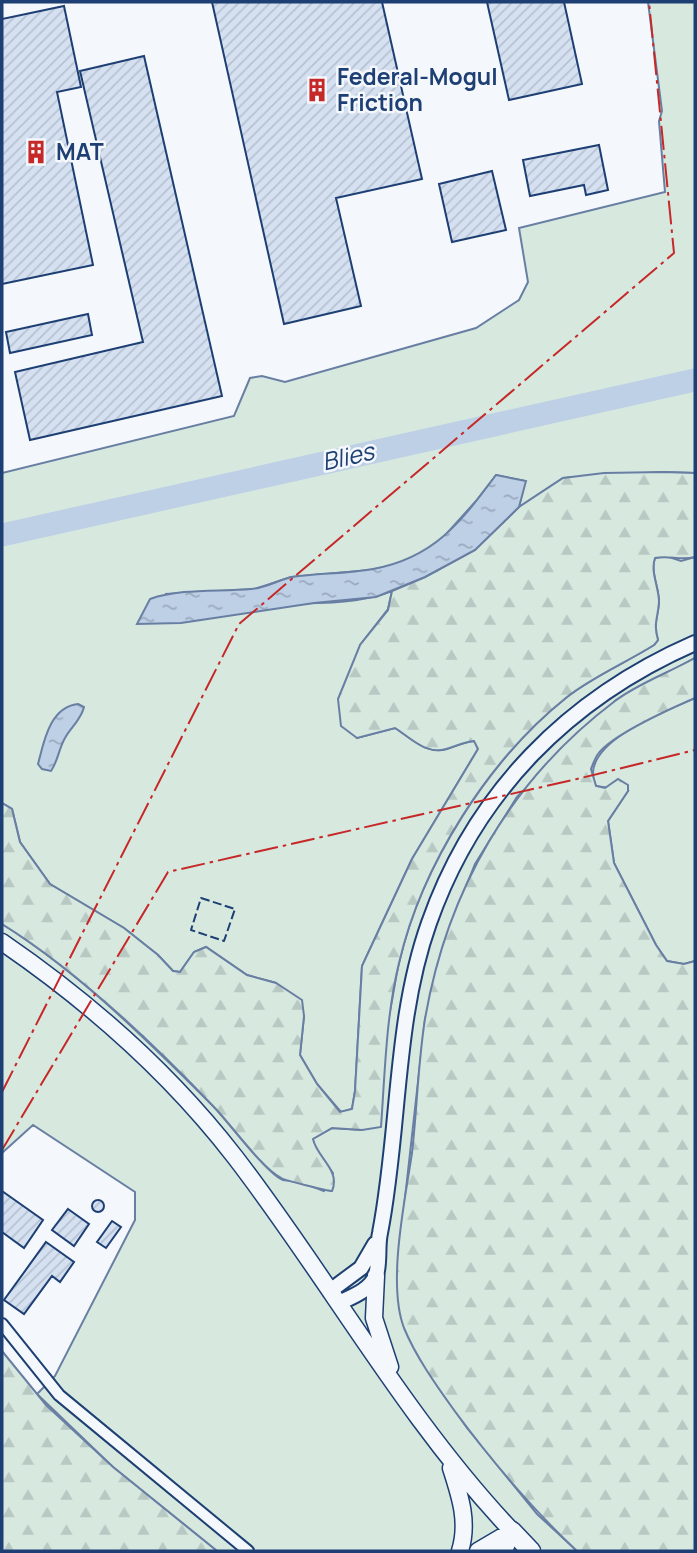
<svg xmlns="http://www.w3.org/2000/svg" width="697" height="1553" font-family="Manrope,sans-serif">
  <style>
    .grass { fill: #d7e8df; stroke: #687fa3; stroke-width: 2 }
    .forest { fill: url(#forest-firs); stroke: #687fa3; stroke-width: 2 }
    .water { fill: url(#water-ripples); stroke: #687fa3; stroke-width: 2 }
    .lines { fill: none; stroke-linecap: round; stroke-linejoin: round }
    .river { stroke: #bed0e5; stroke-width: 23 }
    .building { fill: url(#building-hatch); stroke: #1d3f73; stroke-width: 2 }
    .minor-casing { stroke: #1d3f73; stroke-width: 14 }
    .tertiary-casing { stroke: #1d3f73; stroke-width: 18 }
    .secondary-casing { stroke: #1d3f73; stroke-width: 19 }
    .primary-casing { stroke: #1d3f73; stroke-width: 21 }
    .minor { stroke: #f4f7fb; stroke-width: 10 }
    .tertiary { stroke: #f4f7fb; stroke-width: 14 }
    .secondary { stroke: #f4f7fb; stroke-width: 16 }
    .primary { stroke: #f4f7fb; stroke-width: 18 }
    .fence { stroke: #1d3f73; stroke-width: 2; stroke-dasharray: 9 3.5; stroke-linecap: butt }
    .power { stroke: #c62828; stroke-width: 2; stroke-dasharray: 24 5 3.5 5; stroke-linecap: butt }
    .labels { text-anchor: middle; stroke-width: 5; stroke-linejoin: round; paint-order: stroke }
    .poi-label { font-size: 23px; font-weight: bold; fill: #1d3f73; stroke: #f4f7fb; text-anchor: start }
    .water-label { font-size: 24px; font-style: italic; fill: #1d3f73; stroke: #f4f7fb }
  </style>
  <defs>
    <pattern id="forest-firs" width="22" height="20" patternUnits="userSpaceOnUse" patternTransform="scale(1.75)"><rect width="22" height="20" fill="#d7e8df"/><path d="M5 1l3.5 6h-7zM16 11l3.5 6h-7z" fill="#b8c8c3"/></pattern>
    <pattern id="water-ripples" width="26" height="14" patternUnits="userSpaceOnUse" patternTransform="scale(1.75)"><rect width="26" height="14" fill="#bed0e5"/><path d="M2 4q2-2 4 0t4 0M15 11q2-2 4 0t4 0" fill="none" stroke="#9aaabe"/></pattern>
    <pattern id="building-hatch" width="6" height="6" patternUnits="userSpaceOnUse" patternTransform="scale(1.75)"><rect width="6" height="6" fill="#d5e0f0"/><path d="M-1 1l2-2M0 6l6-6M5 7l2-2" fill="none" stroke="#b6c1d1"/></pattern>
  </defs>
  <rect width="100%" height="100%" fill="#f4f7fb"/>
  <path class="grass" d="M648,2H695V473L663,472L563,478L519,507L525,481L496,475L476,501L440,541L406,562L371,570L291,577L255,589L165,594C228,598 335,614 392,591L388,609L360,645L357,738L395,728C411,738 426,755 447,749C457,746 463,742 475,741L478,749L412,859L362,966L355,1091L352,1109L341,1112L317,1084L300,1055L304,1016L276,983L247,975L206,947L194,952L180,972L173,971L158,955L124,928L50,884L20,842L12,809L2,803V473L234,416L250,378L262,376L285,382L476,328L519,300L528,282L519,228L665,192L659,121L662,111Z
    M666,556L681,561L695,557V658L616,700L517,797L475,864L446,937L425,1019L400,1243L399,1307L404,1327L438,1387L467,1428L537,1514L577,1551H217L113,1467L37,1394L55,1376L135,1220V1192L33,1125L2,1153V924C80,973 148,1041 213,1106C228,1121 267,1174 283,1180C287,1181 291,1180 294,1180C304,1183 315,1188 324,1191L333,1173L315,1149L312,1139L332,1128L362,1130C371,1092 382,1054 389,1016C393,998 395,980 399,963C421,866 489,759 567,697C592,677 627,662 654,645L658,640C653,623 658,618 659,602C659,587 650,572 655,558Z
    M695,698V961L684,964L667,961L656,945L614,863L608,821L628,791L596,786C575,745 666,710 695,698Z"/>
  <path class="forest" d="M663,472L695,473V557C680,561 670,555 655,558C650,572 659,587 659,602C658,618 653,623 658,640L654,645C627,662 592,677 567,697C488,760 422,864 399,963C386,1016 385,1072 381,1127L362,1130L332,1128L313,1139C317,1158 341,1170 332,1191C327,1191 284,1180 281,1178C262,1168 232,1126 215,1108C153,1043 78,971 2,924V803L12,809L20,842L50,884L124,928L158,955L173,971L180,972L194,952L206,947L247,975L276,983L302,1000L304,1016L300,1055L317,1084L340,1112L352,1109L355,1091L362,966L412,859L478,749L474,741C463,742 457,746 446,749C426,755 411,738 395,728L357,738L341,726L338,699L360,645L388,610L392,591L425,577L475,550L519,507L563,478L604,473Z
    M695,658V698C672,708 613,734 598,754C595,758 593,764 591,769L596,786L605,788L618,779L628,785V791L608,821L614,863L656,945L667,961L684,964L695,961V1551H577C531,1508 491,1460 454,1410C436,1385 416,1357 404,1328C387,1284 405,1200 412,1153C417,1109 418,1063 425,1019C447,891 510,780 615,701C637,684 670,672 695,658Z
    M2,1351L46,1405L113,1467L217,1551H2Z"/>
  <path class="water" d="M496,475L526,481L519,507L475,550L425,577L376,597L314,603L181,623L137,624L150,599C182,588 218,592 251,589C266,588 278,580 292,577C319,573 346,574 373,569C434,558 461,522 496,475Z
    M78,704L84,707C81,720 71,727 65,738C59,748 58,761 51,771L42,769L38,764C44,741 50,707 78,704Z"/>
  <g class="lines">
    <path class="river" d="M2,535L695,380"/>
  </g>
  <path class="building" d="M212,2H382L422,179L336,198L361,306L284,324Z
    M487,2H564L582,84L509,100Z
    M64,6L81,87L57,92L93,265L2,284V19Z
    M144,56L222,396L30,440L15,372L143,342L80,71Z
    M599,145L608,190L586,195L584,185L530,196L523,160Z
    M492,171L506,230L452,242L439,184Z
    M88,314L92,335L10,353L6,332Z
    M2,1191L43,1220L24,1248L2,1232Z
    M92 1206a6 6 0 1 1 12 0a6 6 0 1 1-12 0Z
    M68,1209L89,1224L74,1246L52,1230Z
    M112,1221L121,1227L106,1248L97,1242Z
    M46,1242L74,1262L60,1282L52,1276L24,1314L4,1300Z"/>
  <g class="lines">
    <g class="minor-casing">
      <path id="minor" d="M2,1324L59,1395L248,1551"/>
    </g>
    <g class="tertiary-casing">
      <path id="tertiary" d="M330,1291L361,1268L375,1244
        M339,1303C351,1297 371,1290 376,1275C380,1262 377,1246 380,1233C400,1131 394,1021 429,923C475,792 569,698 695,643"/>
    </g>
    <g class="secondary-casing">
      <path id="secondary" d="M2,942C88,1001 170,1073 235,1157C329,1279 405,1418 512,1531
        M376,1276L374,1318L390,1367
        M451,1468C460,1496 469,1522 460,1551
        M478,1551L512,1531
        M504,1551L512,1531"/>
    </g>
    <g class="primary-casing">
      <path id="primary" d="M512,1531L531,1551"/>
    </g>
    <use href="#minor" class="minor"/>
    <use href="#tertiary" class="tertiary"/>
    <use href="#secondary" class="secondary"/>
    <use href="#primary" class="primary"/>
    <path class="fence" d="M201,898L235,909L224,941L191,930Z"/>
    <path class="power" d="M2,1092L239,624L674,253L649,2
      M2,1150L168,872L577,779L695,750"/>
  </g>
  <defs>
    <g id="building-bare" transform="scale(1.89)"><path d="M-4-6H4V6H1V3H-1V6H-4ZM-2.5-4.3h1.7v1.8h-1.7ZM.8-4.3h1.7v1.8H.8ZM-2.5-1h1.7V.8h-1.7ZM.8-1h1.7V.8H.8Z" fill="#c62828" stroke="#f4f7fb" stroke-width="2.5" paint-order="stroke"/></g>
  </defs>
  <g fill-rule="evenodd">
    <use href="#building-bare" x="317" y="90"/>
    <use href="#building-bare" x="36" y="152"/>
  </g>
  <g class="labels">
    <g class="poi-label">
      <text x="337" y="85">Federal-Mogul<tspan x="337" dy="26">Friction</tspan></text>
      <text x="56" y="160">MAT</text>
    </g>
    <g class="water-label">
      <text transform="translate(348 457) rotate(-13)" y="8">Blies</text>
    </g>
  </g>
  <rect width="697" height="1553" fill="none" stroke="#1d3f73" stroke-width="7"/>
</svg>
